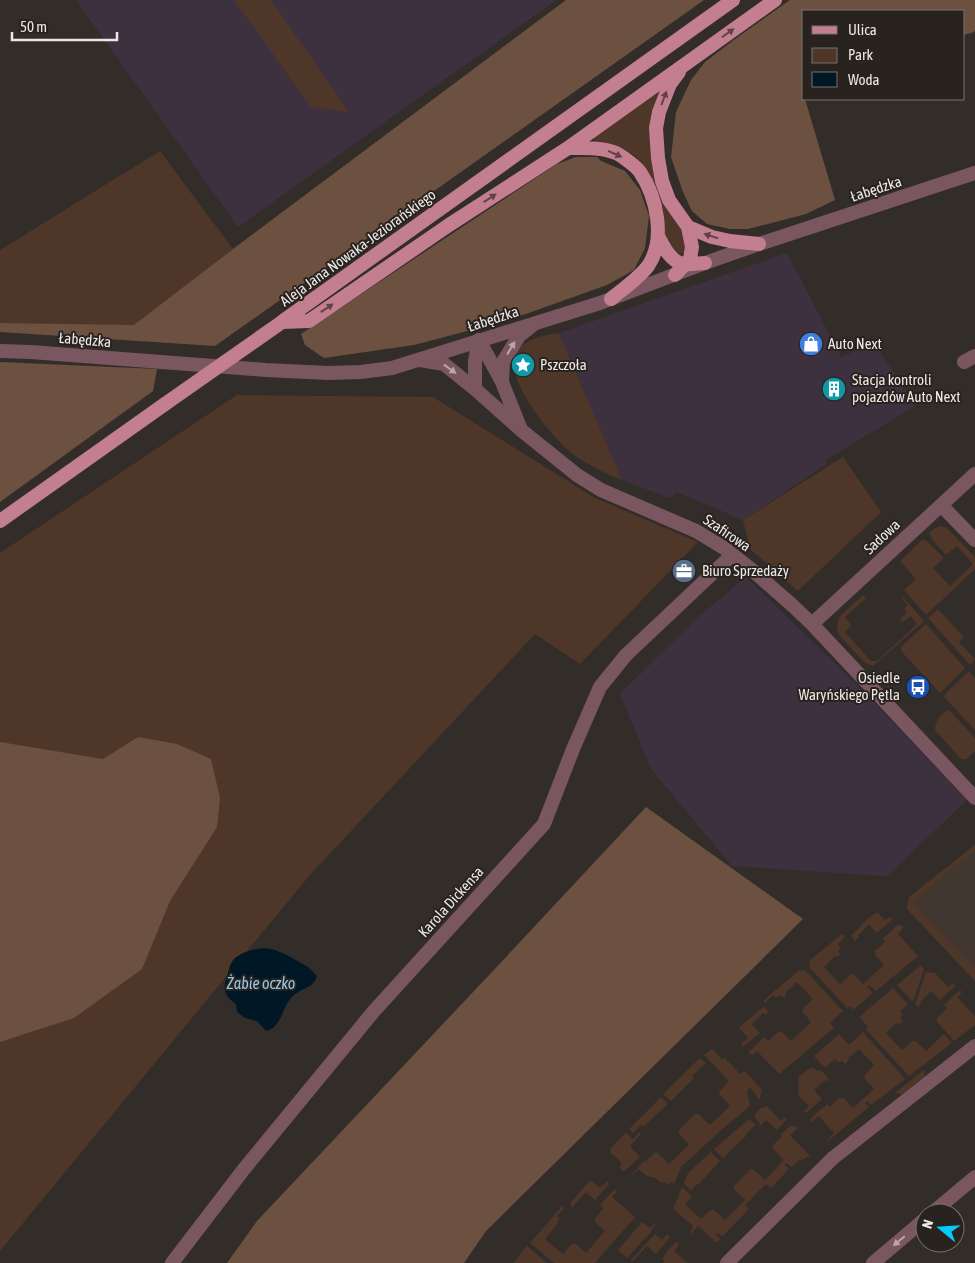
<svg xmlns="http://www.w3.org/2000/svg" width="975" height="1263" font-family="'Asap Condensed',sans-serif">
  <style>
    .built { fill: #423730 }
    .industrial { fill: #3d313f }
    .green { fill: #4e3628 }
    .forest { fill: #6c5141 }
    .water { fill: #001726 }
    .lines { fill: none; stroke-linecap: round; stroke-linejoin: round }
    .minor { stroke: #7a5760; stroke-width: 14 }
    .tertiary { stroke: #7a5760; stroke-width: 14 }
    .primary { stroke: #c37e90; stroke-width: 14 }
    .primary-bridge { stroke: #c37e90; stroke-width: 14 }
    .oneway { fill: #5f4347 }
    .oneway2 { fill: #b9a7aa }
    .labels { text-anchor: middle; stroke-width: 4; stroke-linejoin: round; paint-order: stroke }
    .street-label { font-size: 15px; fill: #ece8e6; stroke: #29231f }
    .poi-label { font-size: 15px; fill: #ece8e6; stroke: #29231f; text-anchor: start }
    .water-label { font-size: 16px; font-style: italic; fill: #91c6e9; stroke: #29231f }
  </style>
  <rect width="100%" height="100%" fill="#332d29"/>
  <path class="built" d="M975,845V981L907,909L909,897Z"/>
  <path class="industrial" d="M76,0H556L238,227Z
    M787,253L841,357L874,342L915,406L826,460L827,464L743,520L676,492L670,498L622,480L559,333Z
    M746,577L860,688L967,800L887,876L732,866L651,769L620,694L698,617Z"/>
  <path class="green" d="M234,0H271L349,112L311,107Z
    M660,90L651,130L685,240L686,249L683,254C676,253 670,250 667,243C664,236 664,224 663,216C660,196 650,167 632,154C622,147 604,143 592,139Z
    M160,151L233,249L134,326L0,323V250Z
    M559,333L622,480C603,472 585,464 569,451C550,434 515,391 514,365C513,358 518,349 523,345C533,337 547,335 559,333Z
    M237,395L433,397L595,498L698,542L580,664L535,634L309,876L0,1251V553Z
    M843,457L881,512L798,591L750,549L743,520Z
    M941,526L947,528L975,557V569L926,615L904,590L916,579L900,561L923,539L929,543L944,558L933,568L950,586L973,564L957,546L946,555L934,542L929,533L935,528Z
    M863,595L866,598L845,617L851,625L845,632L871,661H877L917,624L911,616L903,622L900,621L901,618L907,613L904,609L908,605L901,598L902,596L924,621L873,666L865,663L840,636C836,629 836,622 841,615Z
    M938,609L964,637L959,642L975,659L970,665L928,618Z
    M926,624L965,668L940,693L901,651V647Z
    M969,671L975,678V730L944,697L946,693Z
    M949,710L975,738V751L966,759H961L935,730C935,721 941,712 949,710Z
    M975,845V851L951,869L913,903L975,968V981L907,909L909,897Z
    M877,912L885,920L891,917L893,919L877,933L869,925L858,935L859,937L855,941L851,936L866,920Z
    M898,924L904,927L898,934L918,956L876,991L869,985L867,987L873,993L853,1010L850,1006L847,1008L809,967L810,960L842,934L845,937L838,944L841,948L838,951L841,954L837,957L835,956L824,967L840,984L850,975L854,974L863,984L884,965L875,955V951L885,942L883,939Z
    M921,965L924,969L913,1002L897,985Z
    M805,970L843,1011L830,1023L834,1028L779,1074L757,1051L752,1055L748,1053L764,1037L768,1041L778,1032H782L791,1041L811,1022L803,1012V1008L813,999L797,982L785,993L787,995L783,998L780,995L776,998L773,995L765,1003L763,1001L798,971Z
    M926,972L935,973L948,987L953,983L955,986L940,1000L931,991L920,1002L921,1004L918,1007L915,1004Z
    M893,988L908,1004L900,1011L903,1014L900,1018L903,1021L899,1024L897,1023L886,1033L902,1050L912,1041H916L926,1051L944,1034L952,1043L909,1076L866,1030L868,1027L859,1017Z
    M960,990L962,992L957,997L975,1016V1025L954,1041L937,1022V1018L947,1008L944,1005Z
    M764,1007L769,1012L765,1015L763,1013L752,1024L760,1033L743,1047L741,1044L748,1038L739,1028L756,1013Z
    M863,1032L905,1079L871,1105L867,1101L865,1103L869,1107L828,1141L827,1140L834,1133L819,1116L811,1122L810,1119L827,1104L830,1107L839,1098H844L853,1108L874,1089L864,1078L865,1075L874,1065L859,1049L848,1059L849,1061L845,1064L842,1061L840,1063L835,1059L825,1068L814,1056L839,1034L849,1045Z
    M713,1049L722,1059L725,1058L740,1074L745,1071L762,1090L759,1100L750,1087L747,1091L750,1106L718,1133L681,1167L674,1184L671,1182L668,1185L664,1182L662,1183L656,1178L647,1176L638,1169L632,1176V1174L644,1161L645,1162L654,1153H658L669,1164L689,1145L679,1134V1130L695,1114H699L710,1125L730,1106L719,1094L720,1091L729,1081L704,1055L709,1051Z
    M700,1058L706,1063L692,1076L694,1078L671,1101L663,1094Z
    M812,1067L817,1071L821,1070L829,1079L827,1082L825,1080L814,1090L822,1099L806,1113L804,1112V1111L809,1106L798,1095L799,1089L798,1077Z
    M925,1069L924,1077L902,1094L895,1093Z
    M661,1097L668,1104L643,1127L641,1125L633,1133L629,1129Z
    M767,1106L781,1121L785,1117L787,1119L777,1130L766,1120L759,1127H758L760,1124L756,1119L754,1115L761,1108Z
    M749,1119L756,1124L746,1134L747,1135L723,1158L714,1149Z
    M790,1126H795L798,1128L790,1135L810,1156L797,1162L792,1167L786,1163L785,1165L789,1169L771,1188L766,1184L745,1205L749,1209L722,1237L718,1233L716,1235L720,1238L717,1243L698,1226L691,1234L690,1233L693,1226L673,1209L682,1187L692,1197L685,1204L701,1219L710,1210H714L725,1220L745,1200L734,1189V1186L750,1169H753L765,1180L784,1160L773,1149V1145L782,1136L781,1134Z
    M626,1132L633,1139L640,1132L641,1134L630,1146L640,1157L626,1170L623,1171L619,1167L622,1163L610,1152L611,1148Z
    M711,1152L720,1161L698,1185L697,1184L691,1191L684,1183L688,1173Z
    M590,1180L600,1188L607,1181L609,1184L595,1200L586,1192L572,1208L571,1206V1202Z
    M615,1189L617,1191L612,1197L635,1217L595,1263H554L530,1243L562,1206L564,1208L557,1216L560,1219L557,1222L558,1223L545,1239L563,1254L572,1244H576L586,1253L605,1231L595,1222V1219L603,1208L600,1205Z
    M642,1222L650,1228L657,1222L649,1234L627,1258L618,1250Z
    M655,1234L662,1240L667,1234L670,1237L656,1254L647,1246L633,1261L631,1260Z
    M676,1242L679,1244L674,1251L688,1263H663L665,1261L662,1259L669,1249Z
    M527,1246L547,1263H513Z"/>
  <path class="forest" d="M566,0H704L215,346L0,332V323L134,325L233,249Z
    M790,0H975V30L974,32L964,35V11H804V99H805L835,200L806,214L748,229H730L707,224L692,211L683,192L671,157L676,112L691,80L705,62L735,39Z
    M576,157H597L601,161L625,171L640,190L649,216L645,248L634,270L607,285L509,320L414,345L324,358L305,345L301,334L557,164Z
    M0,362L157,369L153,391L0,502Z
    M138,737L177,744L211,759L220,798L217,827L170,901L142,969L74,1018L0,1042V742L103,759Z
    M646,807L803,919L486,1231L464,1263H227L257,1221L491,973Z"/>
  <path class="water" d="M265,948L275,950L287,955L308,967L317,976C314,989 299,988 291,998C282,1008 281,1028 266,1031L257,1021L245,1018L237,1012L236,1004C222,994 223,988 228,973C230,966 231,960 238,956C245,951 256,949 265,948Z"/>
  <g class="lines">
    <path class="minor" d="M479,340L502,382L520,427
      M420,360L444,364L475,389L521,430L577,475L601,490L696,531L724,548L752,570L792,605L812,624L975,798
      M964,362L975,356
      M502,381L503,362L519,336L534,324
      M475,389V361L479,340
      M941,505L975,540
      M812,624L975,474
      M932,1213L975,1177
      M172,1263L244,1169L374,1011L544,824L573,749L600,687L626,655L732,555
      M727,1263L833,1158L975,1046
      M873,1263L925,1219"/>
    <path class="tertiary" d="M0,351L31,352L266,370L328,373L361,372L392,368L600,303L705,263L759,244L975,173"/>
    <path class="primary" d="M679,72L670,84L659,112L656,128L658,158L662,181L669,200L688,227L712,237L730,241L759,244
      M568,148C584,148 601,147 616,153C622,156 637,167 640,172C657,197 666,240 648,266C639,278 623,289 611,299
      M658,236C664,247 670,261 683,264C690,265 698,263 705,263
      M675,275L690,259L692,247L688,227
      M283,321L733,0
      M282,322L309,321L449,225L568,148L775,0
      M0,521L165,404"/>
    <path class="primary-bridge" d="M165,404L282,322"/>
  </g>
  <defs><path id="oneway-solid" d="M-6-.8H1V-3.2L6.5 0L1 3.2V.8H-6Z" transform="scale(1.25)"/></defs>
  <g class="oneway">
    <use href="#oneway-solid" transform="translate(728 33) rotate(-35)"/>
    <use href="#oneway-solid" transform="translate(664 98) rotate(-69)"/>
    <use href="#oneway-solid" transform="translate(615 154) rotate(24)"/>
    <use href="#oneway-solid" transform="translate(490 198) rotate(-33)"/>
    <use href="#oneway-solid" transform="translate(711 236) rotate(-162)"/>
    <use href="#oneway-solid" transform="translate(327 308) rotate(-34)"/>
  </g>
  <g class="oneway2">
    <use href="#oneway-solid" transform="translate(511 348) rotate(-59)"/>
    <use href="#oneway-solid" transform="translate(450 369) rotate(36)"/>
    <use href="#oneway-solid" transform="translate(899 1241) rotate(140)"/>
  </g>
  <defs>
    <g id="shop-disc" transform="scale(1.25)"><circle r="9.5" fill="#3f7fe0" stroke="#29231f"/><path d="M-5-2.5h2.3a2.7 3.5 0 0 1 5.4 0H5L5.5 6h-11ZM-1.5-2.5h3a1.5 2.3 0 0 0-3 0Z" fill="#fff"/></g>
    <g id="sight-disc" transform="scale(1.25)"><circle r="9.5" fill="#0f9aa8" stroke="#29231f"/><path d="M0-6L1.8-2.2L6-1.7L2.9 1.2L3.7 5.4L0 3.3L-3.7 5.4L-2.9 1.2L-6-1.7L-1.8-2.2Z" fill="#fff"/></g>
    <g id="building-disc" transform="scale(1.25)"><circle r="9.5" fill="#0f9aa8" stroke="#29231f"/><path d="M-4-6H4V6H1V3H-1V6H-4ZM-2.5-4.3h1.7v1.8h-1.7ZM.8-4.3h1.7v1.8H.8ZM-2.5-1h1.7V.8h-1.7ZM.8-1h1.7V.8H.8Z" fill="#fff"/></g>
    <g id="office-disc" transform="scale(1.25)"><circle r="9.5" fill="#5c6f8a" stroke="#29231f"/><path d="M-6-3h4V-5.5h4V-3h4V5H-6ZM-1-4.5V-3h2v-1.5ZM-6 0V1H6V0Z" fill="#fff"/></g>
    <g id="bus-disc" transform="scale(1.25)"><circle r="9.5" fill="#1a4fb4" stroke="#29231f"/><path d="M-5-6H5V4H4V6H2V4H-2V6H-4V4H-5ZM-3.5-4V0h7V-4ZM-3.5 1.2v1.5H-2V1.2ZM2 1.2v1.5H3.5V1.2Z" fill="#fff"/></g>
  </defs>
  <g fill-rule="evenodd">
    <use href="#shop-disc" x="811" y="344"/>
    <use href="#sight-disc" x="523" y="365"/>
    <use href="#building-disc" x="834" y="389"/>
    <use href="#office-disc" x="684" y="571"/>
    <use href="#bus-disc" x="918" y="687"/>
  </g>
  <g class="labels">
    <g class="street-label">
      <text transform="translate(876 189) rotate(-18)" y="5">Łabędzka</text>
      <text transform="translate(358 248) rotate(-36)" y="5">Aleja Jana Nowaka-Jeziorańskiego</text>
      <text transform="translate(493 319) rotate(-18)" y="5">Łabędzka</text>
      <text transform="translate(85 340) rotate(5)" y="5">Łabędzka</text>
      <text transform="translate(727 533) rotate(34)" y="5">Szafirowa</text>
      <text transform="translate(882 537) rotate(-43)" y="5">Sadowa</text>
      <text transform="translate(451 902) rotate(-48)" y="5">Karola Dickensa</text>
    </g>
    <g class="poi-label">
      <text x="828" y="349">Auto Next</text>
      <text x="540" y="370">Pszczoła</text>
      <text x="852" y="385">Stacja kontroli<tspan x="852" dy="17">pojazdów Auto Next</tspan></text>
      <text x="702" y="576">Biuro Sprzedaży</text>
      <text x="900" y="683" text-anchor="end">Osiedle<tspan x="900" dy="17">Waryńskiego Pętla</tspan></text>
    </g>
    <g class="water-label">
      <text x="261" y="989">Żabie oczko</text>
    </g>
  </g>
  <rect x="802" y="10" width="162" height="90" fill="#29231f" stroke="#77726f"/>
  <rect x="812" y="26" width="25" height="8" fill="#c37e90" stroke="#77726f"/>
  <text x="848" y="35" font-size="15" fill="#ece8e6">Ulica</text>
  <rect x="812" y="48" width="25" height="15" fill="#4e3628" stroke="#77726f"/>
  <text x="848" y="60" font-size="15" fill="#ece8e6">Park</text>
  <rect x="812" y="72" width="25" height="15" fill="#001726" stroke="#77726f"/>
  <text x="848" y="85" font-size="15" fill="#ece8e6">Woda</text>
  <g transform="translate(940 1228) rotate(288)"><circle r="24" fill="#29231f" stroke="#77726f"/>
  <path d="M0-4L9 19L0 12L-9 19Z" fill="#02cbf9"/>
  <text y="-8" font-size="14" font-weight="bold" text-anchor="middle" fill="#ece8e6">N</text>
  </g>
  <path d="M12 32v8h105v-8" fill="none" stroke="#ece8e6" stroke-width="2.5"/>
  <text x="20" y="32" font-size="15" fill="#ece8e6" stroke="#29231f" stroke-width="4" paint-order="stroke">50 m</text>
</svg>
